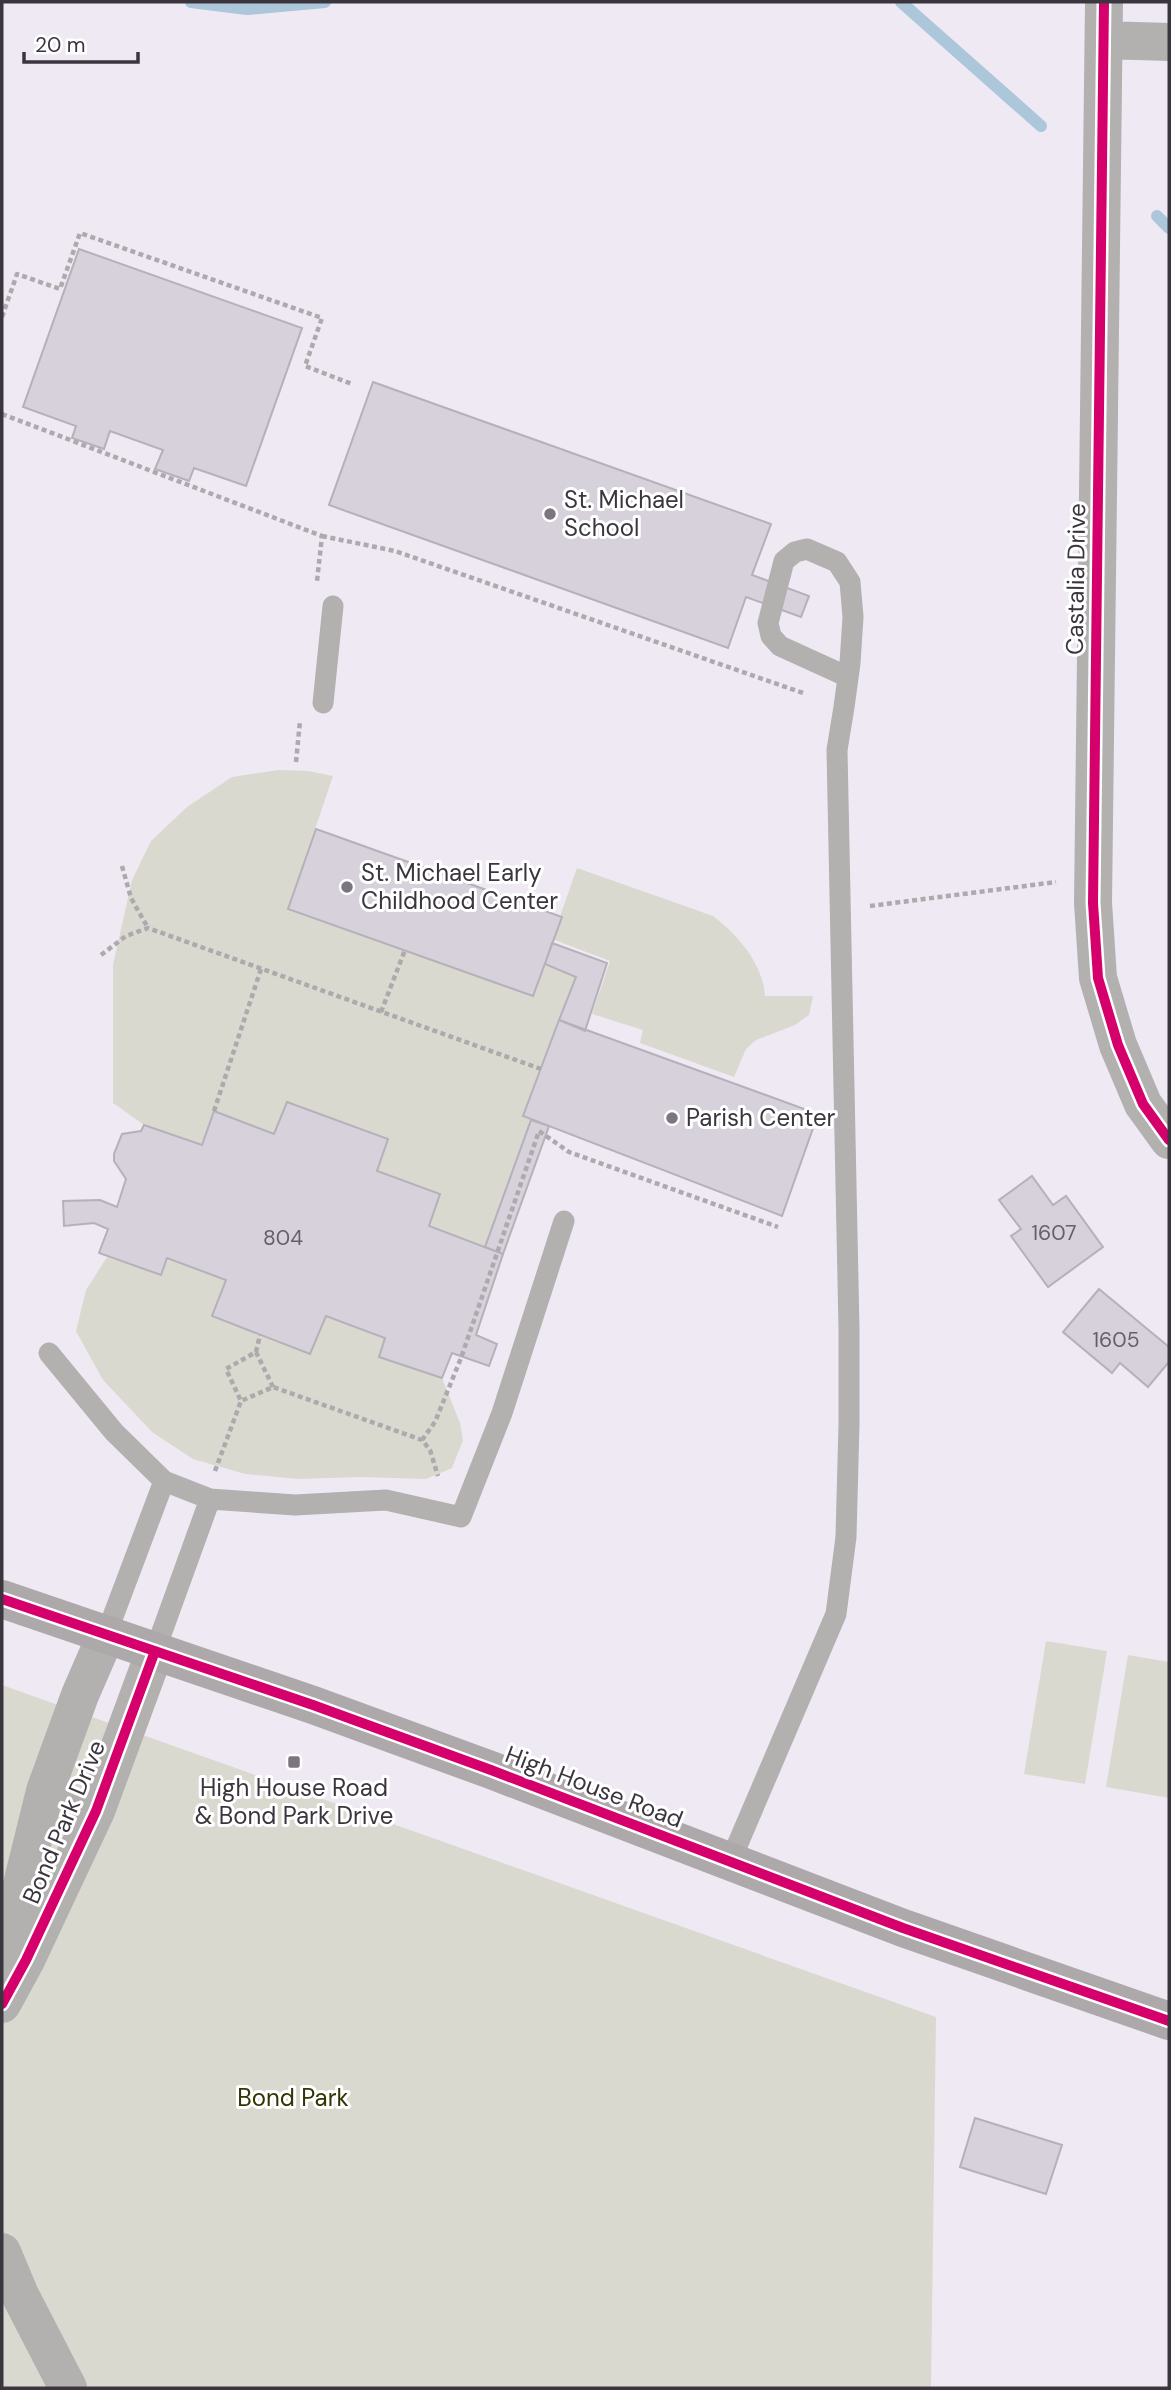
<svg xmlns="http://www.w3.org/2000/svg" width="1171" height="2390" font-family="'DM Sans',sans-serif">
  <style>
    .green { fill: #dad9cf }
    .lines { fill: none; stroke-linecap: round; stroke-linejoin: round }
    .stream { stroke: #acc6da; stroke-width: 12 }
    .building { fill: #d6d1da; stroke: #b5b0b9; stroke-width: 2 }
    .path { stroke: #ada9ac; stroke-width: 4.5; stroke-dasharray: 5 3.5; stroke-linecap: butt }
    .service { stroke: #b3b0b0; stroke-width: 21 }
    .minor { stroke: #b3b0b0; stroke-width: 38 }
    .primary { stroke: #ada8a9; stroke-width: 38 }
    .cycleway-casing { stroke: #fff; stroke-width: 15 }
    .cycleway { stroke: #d6006c; stroke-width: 10 }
    .poi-dot { fill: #7a757e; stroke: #fff; stroke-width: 2.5 }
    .labels { text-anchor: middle; stroke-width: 6; stroke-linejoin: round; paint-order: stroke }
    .number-label { font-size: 21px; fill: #645f68 }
    .poi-label { font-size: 24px; fill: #3b363e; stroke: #fff; text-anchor: start }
    .street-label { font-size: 24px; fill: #3b363e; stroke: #fff }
    .park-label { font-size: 24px; fill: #313403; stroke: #fff }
  </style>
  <rect width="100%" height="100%" fill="#efe9f4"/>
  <path class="green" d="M278,770L308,771L333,776L288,909L533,996L545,964L576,977L523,1115L531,1120L485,1247L429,1226L440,1194L377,1171L388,1139L287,1102L274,1134L214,1111L202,1145L144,1125L113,1103V965L132,880L151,841L187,807L232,777Z
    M577,868L713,916C738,935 763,964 765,996H813L809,1015L795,1025L756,1040L746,1049L734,1077L640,1043L643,1030L592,1014L610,961L552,939Z
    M107,1257L160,1275L167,1258L226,1280L212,1317L309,1354L326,1316L385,1338L379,1357L442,1378L460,1423L463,1440L452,1468L426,1479L363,1477L297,1479L245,1474L193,1459L152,1432L103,1380L76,1331L86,1290Z
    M1046,1641L1107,1651L1085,1784L1024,1774Z
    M1128,1655L1169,1662V1798L1106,1787Z
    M2,1685L936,2017L931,2388H2Z"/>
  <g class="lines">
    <path class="stream" d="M191,2L247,9L325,2
      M901,2L1041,126
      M1157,216L1169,228"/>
  </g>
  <path class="building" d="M79,249L302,328L246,486L194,468L189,481L155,469L163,450L110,431L104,449L72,438L76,426L23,407Z
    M373,382L771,524L752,575L809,596L801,617L746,597L728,648L329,505Z
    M316,829L562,917L533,996L288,909Z
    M552,943L607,963L585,1031L559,1020L576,977L545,964Z
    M559,1020L818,1114L782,1216L523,1116Z
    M287,1102L388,1139L377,1171L440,1194L429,1226L503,1254L476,1335L497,1344L489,1366L452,1353L442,1378L379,1357L385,1338L326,1316L310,1354L212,1316L226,1280L167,1258L161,1275L99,1253L108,1229L94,1223L64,1226L63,1201L100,1200L117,1207L126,1179L114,1161V1154L122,1134L141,1131L144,1125L202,1145L214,1111L274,1134Z
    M531,1120L549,1126L503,1254L485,1247Z
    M1032,1176L1053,1205L1066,1196L1103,1247L1048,1287L1011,1236L1021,1229L999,1200Z
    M1099,1289L1169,1347V1362L1148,1387L1120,1363L1112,1373L1063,1332Z
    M975,2118L1062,2145L1046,2194L960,2167Z"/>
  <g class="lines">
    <path class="path" d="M2,317L17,274L60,289L80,233L322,318L305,366L352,384
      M2,414L322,536L317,581
      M322,536L395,551L803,693
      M296,762L300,721
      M122,866L131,898L148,928
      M870,906L1056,882
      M101,955L126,936L148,928L541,1069
      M381,1012L405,950
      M214,1111L261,969
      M256,1352L260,1335
      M273,1387L256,1352L226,1369L241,1401L273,1387L422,1440L430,1450L438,1476
      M422,1440L435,1422L461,1358L539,1131L569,1152L778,1227
      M215,1471L241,1401"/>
    <path class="service" d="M323,703L333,606
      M49,1353L114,1432L164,1481L210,1499L295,1505L386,1500L461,1517L502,1413L564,1221
      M106,1635L164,1481
      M155,1651L210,1499
      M45,1791L96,1811
      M730,1862L836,1614L846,1537L849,1424V1329L837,750L844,707L850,663L853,617L850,582L837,562L807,549L795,552L784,561L768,623L771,636L780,646L848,677"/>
    <path class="minor" d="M1104,2L1093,903L1098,978L1118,1045L1143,1104L1169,1140
      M1104,40L1169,42
      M2,1979L9,1937L45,1791L80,1695L106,1635
      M2,2004L26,1960L96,1811L155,1651
      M2,2252L20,2295L68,2388"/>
    <path class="primary" d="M2,1599L313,1705L491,1770L903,1928L1169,2021"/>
    <g class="cycleway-casing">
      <path id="cycleway" d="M1104,2L1093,903L1098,978L1118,1045L1143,1104L1169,1140
        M2,1599L313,1705L491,1770L903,1928L1169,2021
        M2,2004L26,1960L96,1811L155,1651"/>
    </g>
    <use href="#cycleway" class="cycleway"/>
  </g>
  <g class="poi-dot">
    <circle cx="550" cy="514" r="7"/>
    <circle cx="347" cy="887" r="7"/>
    <circle cx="672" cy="1118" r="7"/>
    <rect x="287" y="1755" width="14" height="14" rx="3.5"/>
  </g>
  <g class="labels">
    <g class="number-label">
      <text x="1054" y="1240">1607</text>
      <text x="283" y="1245">804</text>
      <text x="1116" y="1347">1605</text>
    </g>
    <g class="poi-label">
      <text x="564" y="508">St. Michael<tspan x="564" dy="28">School</tspan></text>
      <text x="361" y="881">St. Michael Early<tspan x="361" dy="28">Childhood Center</tspan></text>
      <text x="686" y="1126">Parish Center</text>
      <text x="294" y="1796" text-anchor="middle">High House Road<tspan x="294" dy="28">&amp; Bond Park Drive</tspan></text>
    </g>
    <g class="street-label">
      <text transform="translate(1076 579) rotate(-89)" y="8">Castalia Drive</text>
      <text transform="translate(594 1787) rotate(21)" y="8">High House Road</text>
      <text transform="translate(64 1822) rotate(-67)" y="8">Bond Park Drive</text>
    </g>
    <g class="park-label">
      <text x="293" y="2106">Bond Park</text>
    </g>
  </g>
  <rect width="1171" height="2390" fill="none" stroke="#3b363e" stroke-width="7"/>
  <path d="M24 52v10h114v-10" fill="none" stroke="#3b363e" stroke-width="3.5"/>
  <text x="35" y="52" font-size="21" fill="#3b363e" stroke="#ffffff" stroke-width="5" paint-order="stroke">20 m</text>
</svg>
